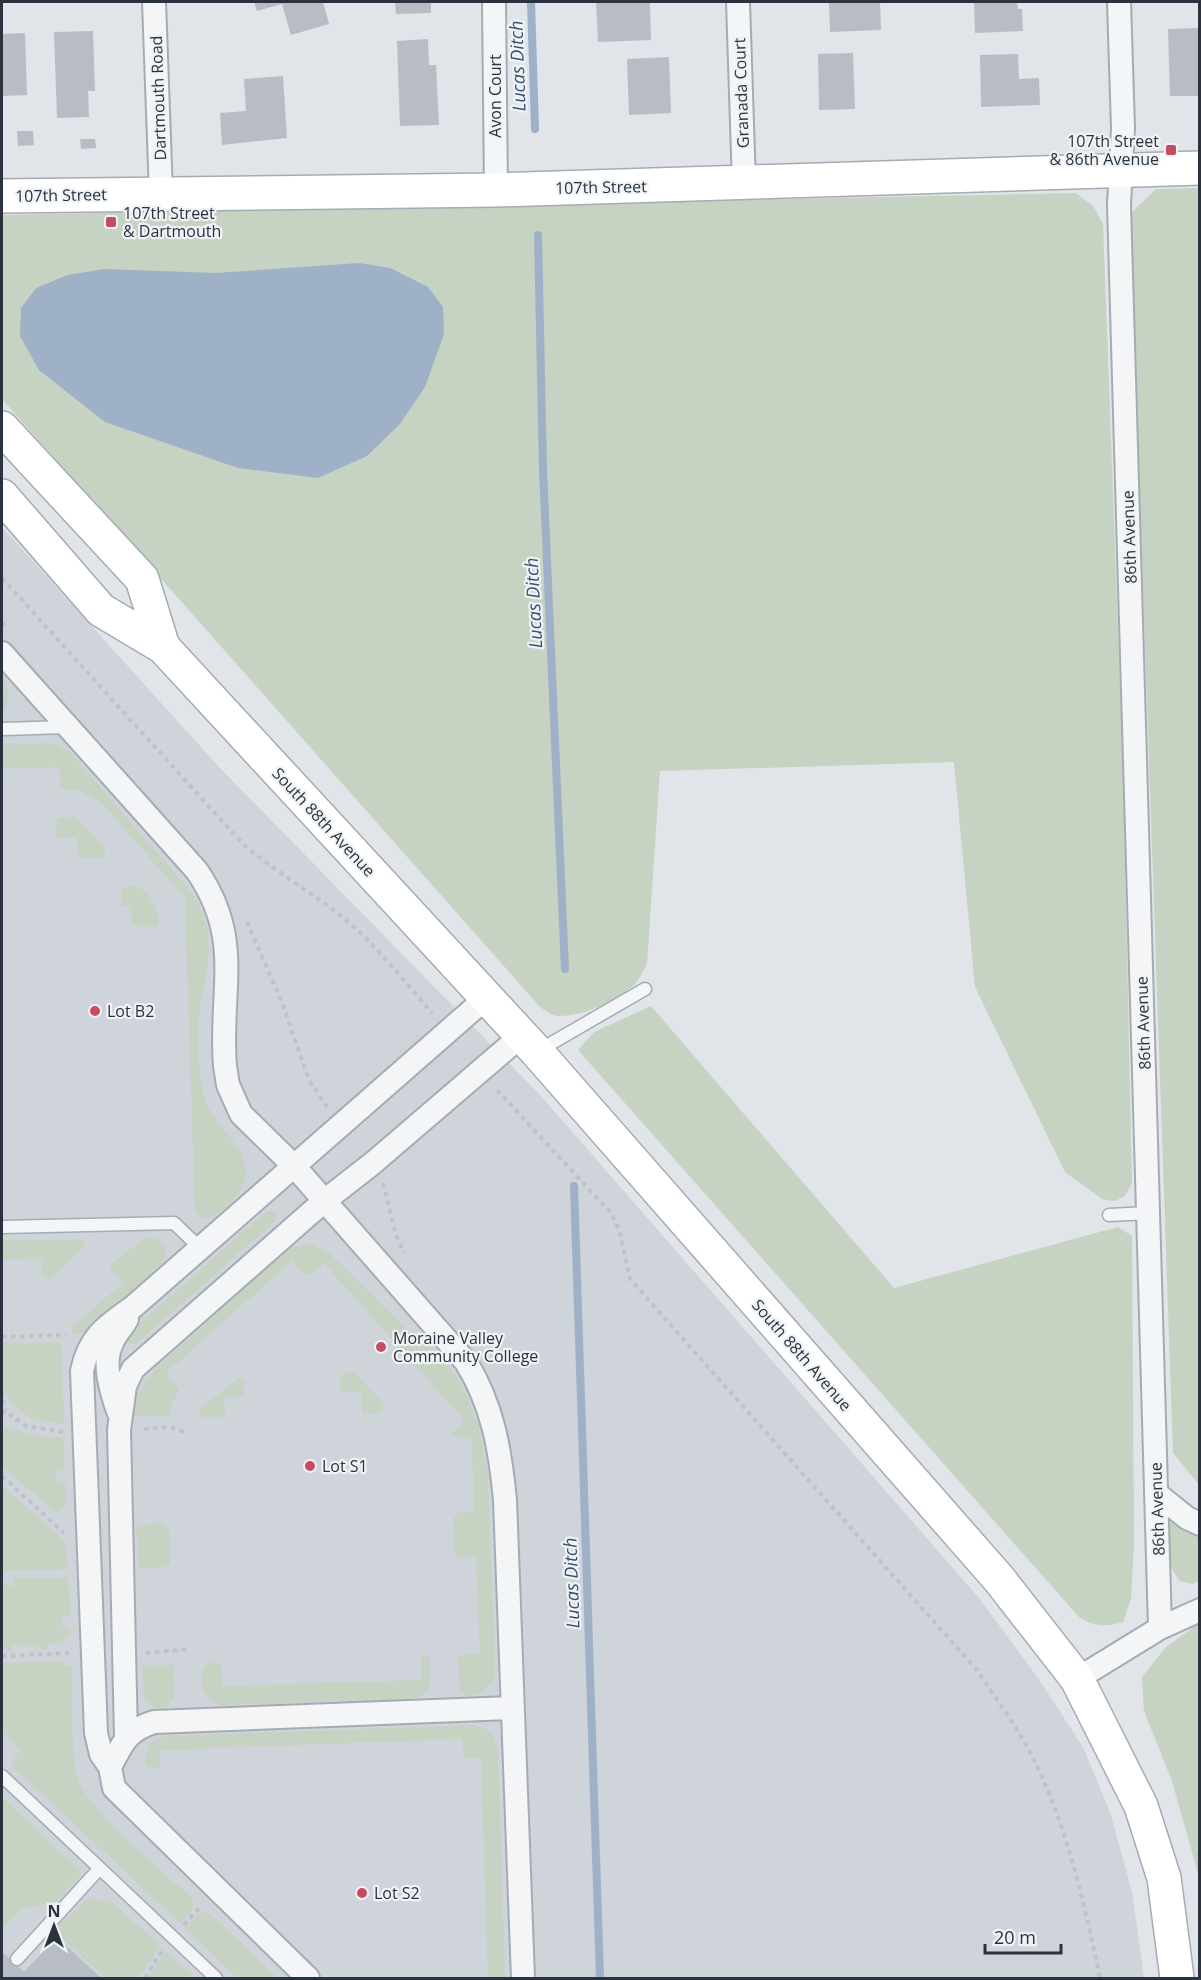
<svg xmlns="http://www.w3.org/2000/svg" width="1201" height="1980" font-family="'Open Sans',sans-serif">
  <style>
    .built { fill: #cfd3da }
    .green { fill: #c6d2c2 }
    .water { fill: #9eb1c6 }
    .lines { fill: none; stroke-linecap: round; stroke-linejoin: round }
    .stream { stroke: #9eb1c6; stroke-width: 8 }
    .building { fill: #b8bdc5 }
    .lane-casing { stroke: #a6abb3; stroke-width: 15 }
    .street-casing { stroke: #a6abb3; stroke-width: 26 }
    .secondary-casing { stroke: #a6abb3; stroke-width: 36 }
    .path { stroke: #bfc2c7; stroke-width: 4; stroke-dasharray: 4.5 4.5; stroke-linecap: butt }
    .lane { stroke: #f3f5f7; stroke-width: 12 }
    .street { stroke: #f3f5f7; stroke-width: 22 }
    .secondary { stroke: #fff; stroke-width: 33 }
    .poi-dot { fill: #c64d5f; stroke: #f0f3f6; stroke-width: 2 }
    .labels { text-anchor: middle; stroke-width: 4.5; stroke-linejoin: round; paint-order: stroke }
    .street-label { font-size: 16px; fill: #2a323f; stroke: #f0f3f6 }
    .poi-label { font-size: 16px; fill: #2a323f; stroke: #f0f3f6; text-anchor: start }
    .water-label { font-size: 18px; font-style: italic; fill: #375071; stroke: #f0f3f6 }
  </style>
  <rect width="100%" height="100%" fill="#e1e4e9"/>
  <path class="built" d="M2,527L219,767L541,1096L979,1598L1038,1678L1083,1747L1110,1812L1132,1892L1144,1978H2Z"/>
  <path class="green" d="M1199,188V1485L1173,1453L1130,214L1156,189Z
    M1076,193L1093,206L1103,224L1123,764L1132,1183L1125,1196L1115,1201L1102,1199L1065,1172L975,987L954,762L660,771L647,964C643,970 640,979 635,984C616,1001 583,1017 557,1016C551,1015 545,1010 540,1007L2,399V215Z
    M2,676C10,688 12,701 2,712Z
    M50,743L69,751L191,892C221,938 205,966 199,1015C197,1038 199,1066 202,1089C207,1123 246,1142 246,1173C246,1190 220,1221 201,1218L195,1212L185,898L100,801L80,791L61,789L59,767L2,769V744Z
    M74,816L105,848L104,858H79L76,838H56L57,819Z
    M131,885C148,888 157,906 159,921L156,927H137L132,924L131,906H122L121,889Z
    M651,1006L894,1288L1118,1227L1132,1236L1134,1545L1131,1599L1123,1622C1105,1627 1095,1627 1079,1617L578,1050L594,1032Z
    M273,1211L276,1215L275,1221L136,1344L127,1343L128,1334L266,1212Z
    M147,1237C163,1238 170,1248 162,1263L87,1332L73,1334L72,1327L123,1283L110,1269L112,1263Z
    M2,1240H79L83,1241L85,1246L50,1279L43,1277L41,1259L2,1260Z
    M310,1244L329,1253L410,1333L428,1342L438,1352L456,1376L470,1404L480,1430L488,1477L495,1674C491,1688 480,1698 465,1695L460,1689L458,1658L462,1654L480,1653L476,1557H459L455,1554L453,1520L457,1513L474,1512L472,1437L450,1436L464,1420L324,1263L310,1275H305L292,1261L166,1373L179,1390L171,1405L170,1416H133L138,1392L153,1371L285,1252L293,1247Z
    M61,1342L64,1424C35,1422 11,1414 2,1382C0,1371 1,1355 2,1343Z
    M353,1372L384,1404L382,1412L363,1414L361,1392H341L340,1377L344,1373Z
    M240,1377L244,1380V1396L224,1397L225,1417H199L201,1408Z
    M10,1427L33,1435L64,1438V1469H55L56,1483H65L66,1504L61,1511L56,1512L2,1467V1429Z
    M2,1486L59,1535L66,1546L68,1569L2,1571Z
    M1172,1519L1199,1535V1581L1192,1584L1180,1581C1165,1562 1160,1541 1172,1519Z
    M164,1523L169,1529L170,1563L164,1567L139,1568L136,1525Z
    M68,1577L70,1615L62,1616V1627L70,1628L71,1636L63,1637V1643L47,1644V1650L41,1651L40,1645H12V1651H7L6,1646H2V1585L14,1586V1578Z
    M1199,1623V1877L1172,1781L1144,1711L1142,1677L1165,1648Z
    M427,1654L430,1661L429,1688L420,1697L411,1699L220,1705C202,1699 195,1677 207,1663L213,1660L221,1665L222,1686L421,1680V1657Z
    M64,1661L65,1666H72C73,1696 70,1751 77,1777C87,1810 165,1873 193,1899V1910L180,1923L12,1766L13,1760L21,1750L2,1731V1663Z
    M141,1665H173L174,1698L167,1707L154,1708L145,1700Z
    M473,1725C489,1728 495,1734 498,1750L505,1978H488L481,1758L464,1759L462,1739L160,1750V1768L148,1767L145,1760L150,1743L165,1736Z
    M2,1797L80,1871L79,1876L56,1902L22,1909L2,1929Z
    M87,1899L110,1901L160,1945L139,1978H105L54,1930Z
    M202,1912L210,1914L278,1978H238L185,1928Z
    M166,1951L192,1975L191,1978H149Z"/>
  <path class="water" d="M359,263L390,268L428,287L443,307L444,334L425,387L400,424L367,456L318,478L238,468L105,422L39,370L20,336L21,308L36,288L68,275L104,269L216,273Z"/>
  <g class="lines">
    <path class="stream" d="M531,2L535,129
      M538,235L543,470L565,969
      M574,1186L600,1978"/>
  </g>
  <path class="building" d="M254,2H323L329,24L291,35L282,4L257,11Z
    M395,2H431V13L396,14Z
    M596,2L650,3L651,40L598,42Z
    M837,2H880L881,30L830,32L829,3Z
    M974,2H1017L1018,9H1022L1023,31L975,33Z
    M1200,28V96H1170L1168,29Z
    M93,31L95,91H88L89,117L57,118L54,32Z
    M25,33L27,95L2,96V34Z
    M428,39L429,65H436L439,125L400,126L397,41Z
    M853,53L855,109L819,110L818,54Z
    M1018,54L1019,79L1039,78L1040,105L981,107L980,55Z
    M669,57L671,113L629,115L627,59Z
    M283,76L287,138L222,145L220,113L246,111L244,79Z
    M17,131H33L34,145L18,146Z
    M80,139H95L96,148L81,149Z
    M57,1937L101,1978H2V1952L24,1972Z"/>
  <g class="lines">
    <g class="lane-casing">
      <path id="lane" d="M2,729L68,727
        M538,1051L645,989
        M1109,1215L1149,1213
        M2,1227L174,1223L199,1247
        M2,1776L216,1978
        M17,1959L99,1869"/>
    </g>
    <g class="street-casing">
      <path id="street" d="M154,2L161,194
        M494,2L496,190
        M738,2L744,184
        M2,653L197,871C244,940 219,989 225,1066L228,1085L241,1114L294,1166L466,1362C493,1406 500,1449 505,1500L523,1978
        M118,1411C111,1391 102,1363 112,1343C115,1334 123,1327 127,1319
        M1156,1493L1187,1518L1200,1524
        M1160,1628L1200,1610
        M1077,1679L1160,1628L1119,205L1123,128L1119,2
        M126,1737L119,1430L125,1386L133,1369L323,1202L373,1163L521,1036
        M110,1767C123,1743 126,1731 154,1722L512,1708
        M308,1978L114,1788L110,1767L101,1754L96,1733L82,1371C89,1337 106,1326 133,1307L486,998"/>
    </g>
    <g class="secondary-casing">
      <path id="secondary" d="M2,196L496,190L1200,168
        M2,428L142,579L163,647
        M2,496L101,610L163,647L537,1052L999,1579L1077,1679L1141,1806L1164,1878L1177,1978"/>
    </g>
    <path class="path" d="M2,578L243,844C272,869 306,889 336,912C373,940 402,979 432,1013
      M2,623L8,630
      M247,922L281,1000L309,1080L327,1107
      M497,1090L611,1213L620,1232L630,1279L976,1669C996,1698 1017,1727 1033,1758C1068,1828 1084,1903 1100,1978
      M383,1183L396,1235L404,1253
      M2,1337L66,1335
      M2,1391L5,1411
      M2,1414L5,1411L26,1426L63,1432
      M144,1429L170,1427L185,1432
      M2,1476L64,1533
      M146,1653L190,1649
      M2,1656L69,1653
      M184,1925L201,1906
      M145,1978L162,1951"/>
    <use href="#lane" class="lane"/>
    <use href="#street" class="street"/>
    <use href="#secondary" class="secondary"/>
  </g>
  <g class="poi-dot">
    <rect x="1165" y="144" width="12" height="12" rx="3"/>
    <rect x="105" y="216" width="12" height="12" rx="3"/>
    <circle cx="95" cy="1011" r="6"/>
    <circle cx="381" cy="1347" r="6"/>
    <circle cx="310" cy="1466" r="6"/>
    <circle cx="362" cy="1893" r="6"/>
  </g>
  <g class="labels">
    <g class="street-label">
      <text transform="translate(741 93) rotate(-92)" y="6">Granada Court</text>
      <text transform="translate(495 96) rotate(-90)" y="6">Avon Court</text>
      <text transform="translate(158 98) rotate(-92)" y="6">Dartmouth Road</text>
      <text transform="translate(601 187) rotate(-1)" y="6">107th Street</text>
      <text transform="translate(61 195) rotate(-1)" y="6">107th Street</text>
      <text transform="translate(1129 537) rotate(-92)" y="6">86th Avenue</text>
      <text transform="translate(324 822) rotate(47)" y="6">South 88th Avenue</text>
      <text transform="translate(1143 1023) rotate(-92)" y="6">86th Avenue</text>
      <text transform="translate(802 1355) rotate(49)" y="6">South 88th Avenue</text>
      <text transform="translate(1157 1509) rotate(-92)" y="6">86th Avenue</text>
    </g>
    <g class="poi-label">
      <text x="1159" y="147" text-anchor="end">107th Street<tspan x="1159" dy="18">&amp; 86th Avenue</tspan></text>
      <text x="123" y="219">107th Street<tspan x="123" dy="18">&amp; Dartmouth</tspan></text>
      <text x="107" y="1017">Lot B2</text>
      <text x="393" y="1344">Moraine Valley<tspan x="393" dy="18">Community College</tspan></text>
      <text x="322" y="1472">Lot S1</text>
      <text x="374" y="1899">Lot S2</text>
    </g>
    <g class="water-label">
      <text transform="translate(518 66) rotate(-92)" y="6">Lucas Ditch</text>
      <text transform="translate(534 603) rotate(-93)" y="6">Lucas Ditch</text>
      <text transform="translate(572 1583) rotate(-92)" y="6">Lucas Ditch</text>
    </g>
  </g>
  <rect width="1201" height="1980" fill="none" stroke="#2a323f" stroke-width="6"/>
  <g transform="translate(54 1926)" stroke="#f0f3f6" stroke-width="4.5" paint-order="stroke">
  <path d="M0-4.5L10 22L0 15L-10 22Z" fill="#2a323f"/>
  <text y="-9" font-size="16" font-weight="bold" text-anchor="middle" fill="#2a323f">N</text>
  </g>
  <path d="M985 1944v9h76v-9" fill="none" stroke="#2a323f" stroke-width="3"/>
  <text x="994" y="1944" font-size="18" fill="#2a323f" stroke="#f0f3f6" stroke-width="4.5" paint-order="stroke">20 m</text>
</svg>
